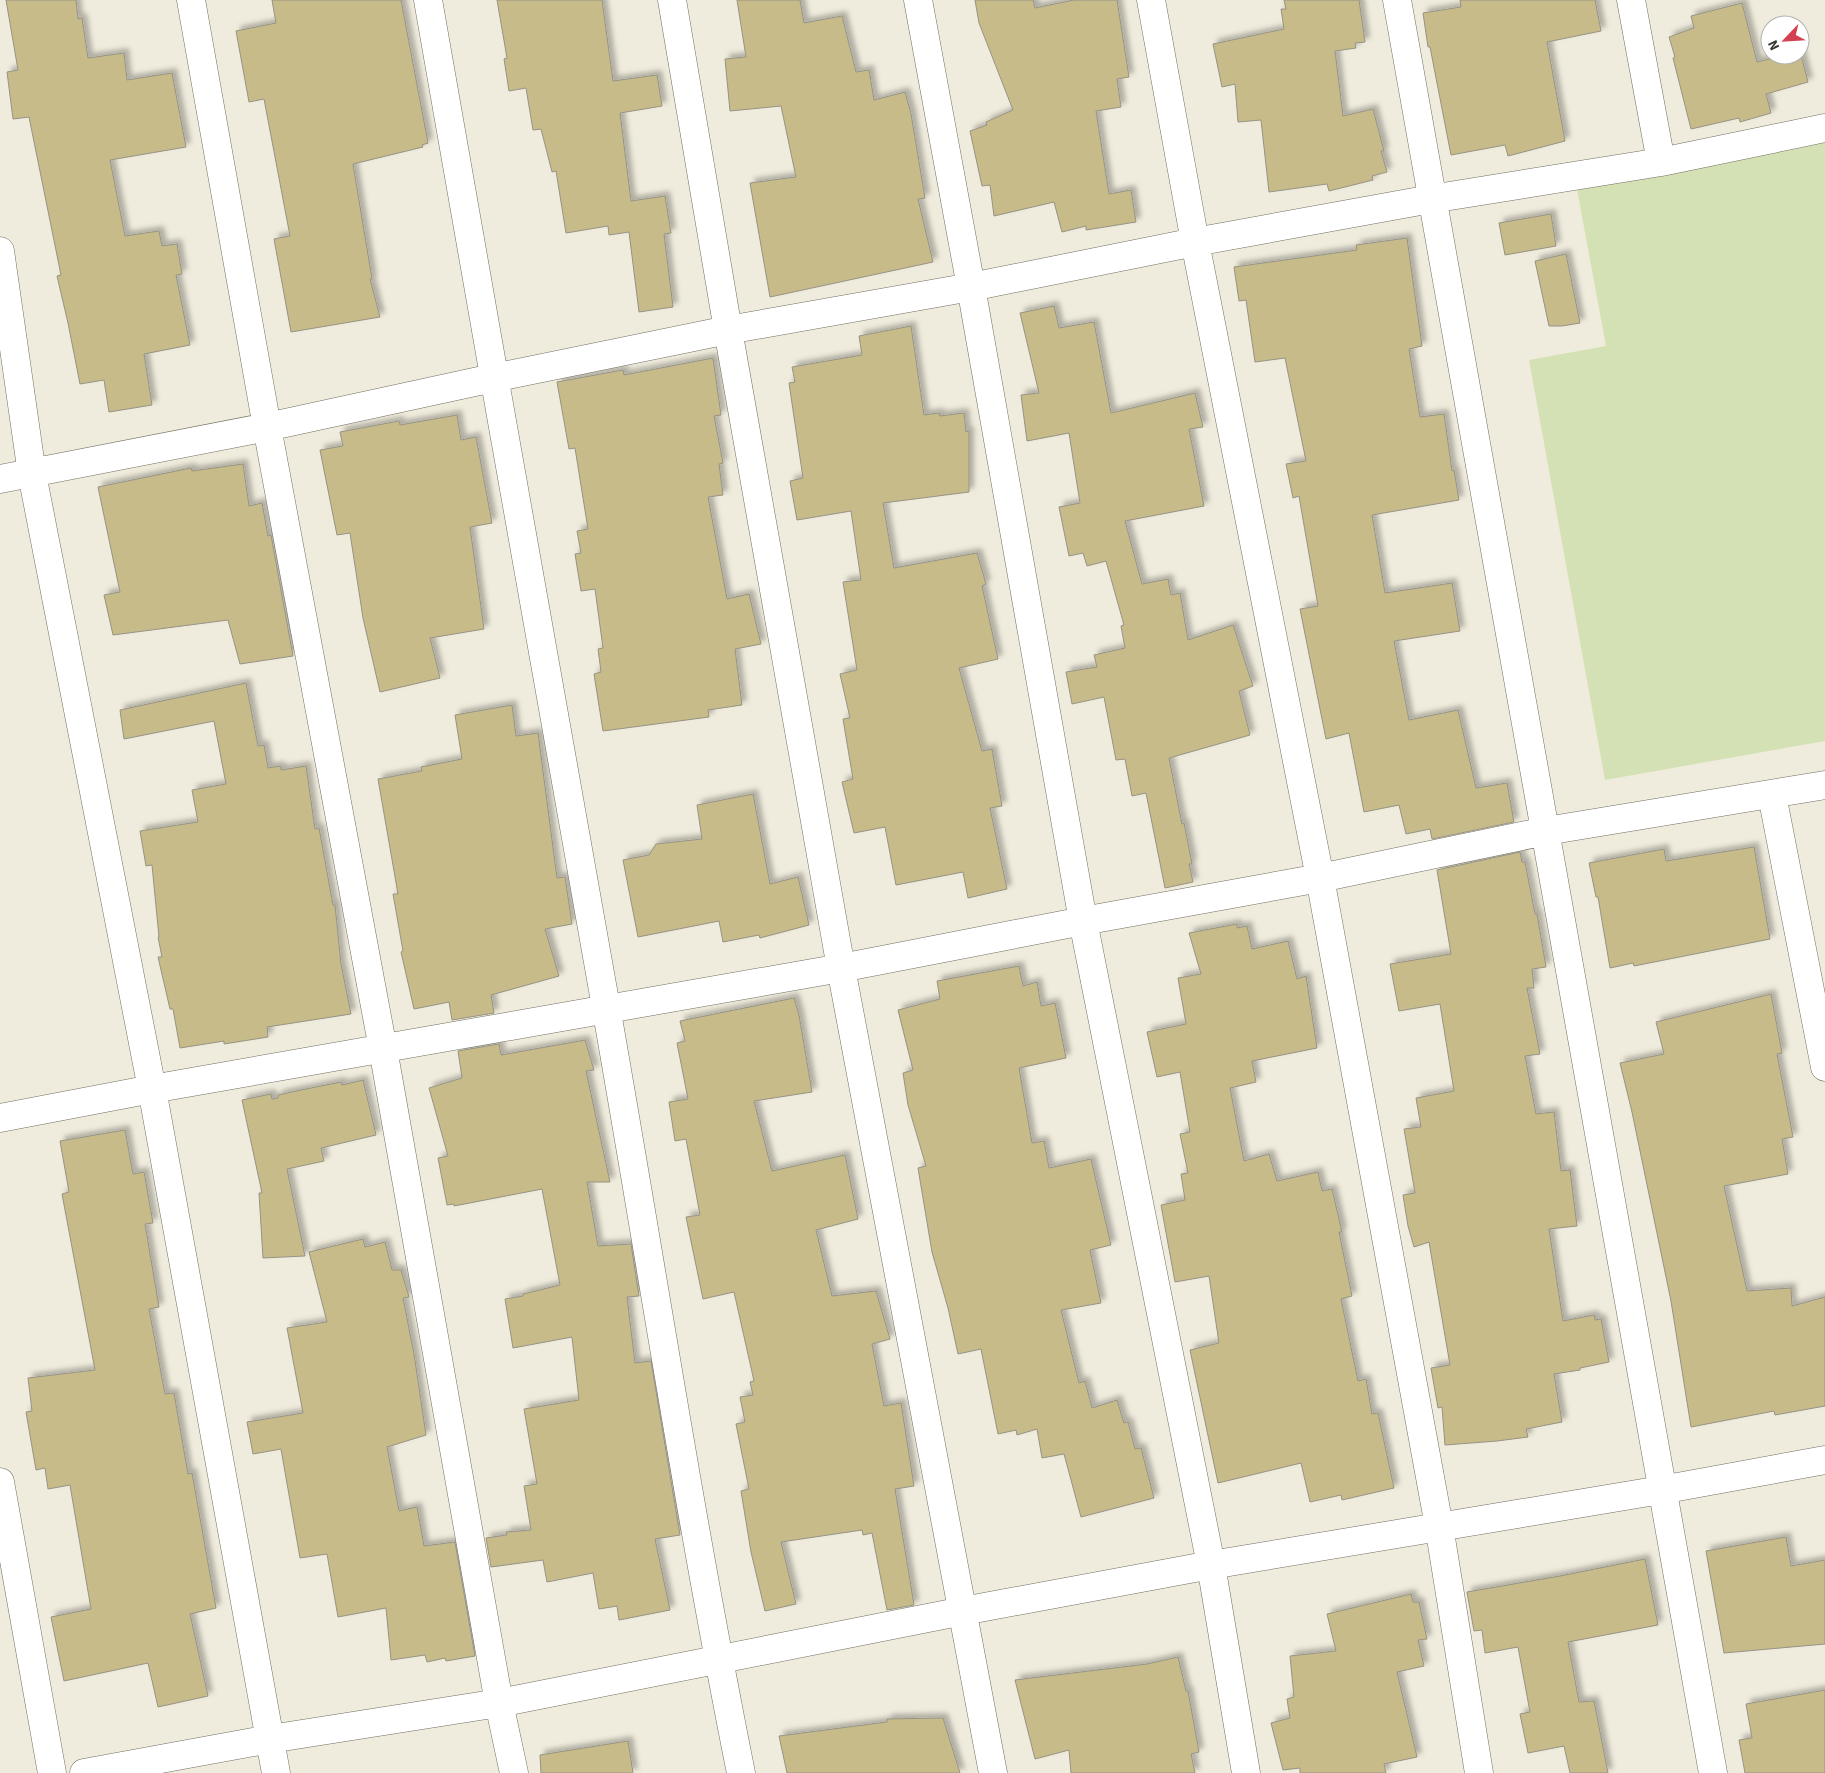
<svg xmlns="http://www.w3.org/2000/svg" width="1825" height="1773" font-family="'Source Sans 3',sans-serif">
  <style>
    .green { fill: #d4e1b4 }
    .building { fill: #c7bb89; stroke: #969385; filter: url(#shadow) }
    .lines { fill: none; stroke-linecap: round; stroke-linejoin: round }
    .minor-casing { stroke: #716e60; stroke-width: 29 }
    .minor { stroke: #fff; stroke-width: 28 }
  </style>
  <defs>
    <filter id="shadow"><feDropShadow dx="4.5" dy="-4.5" stdDeviation="2.5" flood-color="#0004"/></filter>
  </defs>
  <rect width="100%" height="100%" fill="#f0ecdd"/>
  <path class="green" d="M1825,140V741L1605,780L1529,360L1606,346L1576,184Z"/>
  <path class="building" d="M6,0H76L78,19L82,18L88,58L124,53L127,80L172,73L186,147L110,160L125,236L159,231L162,246L177,244L182,274L176,275L190,345L144,354L152,405L109,412L104,380L80,384L68,323L57,276L61,275L29,117L13,119L7,72L18,70Z
    M272,0H401L428,143L422,145L423,147L353,164L372,279H370L380,317L291,332L274,239L290,236L264,99L249,102L236,31L276,23Z
    M497,0H602L613,81L657,75L662,106L620,113L631,201L665,196L671,233L664,234L673,307L639,312L629,232L609,235L608,226L566,233L556,171L552,172L541,129L533,130L526,88L509,91L504,59L507,58Z
    M737,0H800L804,23L842,16L856,72L869,70L874,100L905,92L911,114L925,198L918,199L933,262L770,297L750,183L796,177L781,106L730,111L725,59L746,57Z
    M975,0H1033L1035,8L1074,0H1117L1129,77L1117,79L1121,107L1096,111L1109,194L1131,190L1136,222L1086,230V226L1062,232L1054,202L994,216L990,185L982,186L970,131L987,125L986,122L1013,110L979,23Z
    M1284,0H1359L1365,42L1355,43L1356,48L1335,51L1343,116L1373,109L1384,151H1381L1387,172L1372,176L1373,180L1329,191L1327,184L1269,192L1261,120L1238,122L1235,84L1222,87L1213,44L1284,29L1281,9H1286Z
    M1460,0H1595L1601,31L1547,42L1565,141L1508,156L1505,145L1451,155L1430,47H1428L1423,13L1461,7Z
    M1742,3L1757,62L1786,55H1800V51L1808,82L1766,94L1771,113L1740,122L1739,118L1691,129L1673,58L1675,57L1669,37L1694,28L1691,16Z
    M1551,214L1556,246L1505,255L1499,223Z
    M1407,238L1422,346L1409,349L1420,417L1444,414L1452,471L1454,470L1459,500L1372,515L1385,593L1452,583L1460,631L1394,641L1409,720L1458,710L1476,788L1507,783L1514,822L1432,839L1430,829L1406,834L1399,805L1364,812L1349,733L1326,739L1300,609L1318,606L1299,496L1293,498L1286,464L1306,461L1285,358L1255,362L1246,300L1239,301L1234,267L1357,250L1356,245Z
    M1566,254L1580,323L1562,326H1549L1535,261Z
    M1054,306L1059,328L1094,322L1111,413L1195,393L1203,427L1189,429L1204,506L1125,521L1142,584L1168,579L1171,595L1180,593L1188,640L1233,625L1253,686L1239,691L1250,735L1169,758L1182,824L1184,823L1192,864H1189L1193,882L1165,888L1146,793L1132,796L1125,759L1116,760L1104,697L1072,704L1066,672L1097,667L1094,655L1125,648L1121,626L1124,625L1106,561L1087,566L1083,553L1069,556L1059,507L1080,503L1069,433L1027,441L1021,395L1039,393L1020,313Z
    M911,326L924,415L939,413L940,416L964,413L966,432L969,431V492L883,503L894,568L977,553L986,584L982,586L998,659L959,668L982,751L992,749L1002,806L990,808L1007,889L968,898L963,872L896,885L885,827L854,833L842,782L853,779L843,719L850,718L840,674L857,670L843,582L861,580L851,511L797,520L790,481L803,478L789,383L795,382L792,367L862,355L859,336Z
    M713,358L721,415L714,416L723,463L719,464L723,495L708,497L727,599L749,594L761,644L735,649L742,705L708,710L709,717L603,731L594,674L601,672L598,649L603,648L595,589L581,591L575,554L581,553L577,531L588,529L575,448L569,449L557,382L623,370L624,375Z
    M457,415L461,440L476,437L492,523L470,527L484,629L430,638L440,678L380,692L363,618L350,533L337,535L320,450L343,446L340,432L399,421L400,425Z
    M243,464L249,506L262,503L268,536L271,535L293,656L240,664L228,620L113,635L104,595L120,592L98,487L191,468L192,471Z
    M246,683L258,746L264,745L268,768L280,766L281,770L306,766L315,829L319,828L333,905H335L341,964L351,1014L267,1027L268,1037L224,1044V1041L180,1048L173,1009H170L158,957H162L158,937H159L152,865L146,866L140,831L198,822L192,790L226,784L214,721L124,739L120,710Z
    M512,705L516,736L538,733L557,878L565,877L572,924L545,929L559,976L491,995L494,1013L452,1020L449,1002L414,1009L401,952L403,951L393,894H398L378,779L422,771L421,767L462,759L455,715Z
    M753,794L770,884L798,877L809,925L760,938L759,935L723,942L719,921L638,937L623,860L649,855L656,844L702,839L697,805Z
    M1754,847L1770,939L1634,966L1633,963L1610,968L1598,897H1596L1589,863L1664,849L1666,861Z
    M1520,852L1522,862H1525L1535,914H1537L1546,967L1532,969L1534,988H1527L1540,1054L1525,1056L1536,1114L1554,1112L1561,1171L1570,1170L1577,1226L1549,1229L1563,1321L1594,1315L1595,1320L1601,1319L1609,1362L1580,1368V1370L1554,1374L1562,1422L1526,1429L1528,1437L1497,1441L1445,1445L1442,1407L1438,1408L1431,1368L1450,1365L1429,1242L1414,1247L1408,1226L1403,1195L1415,1193L1404,1129L1421,1127L1416,1098L1454,1091L1440,1004L1399,1011L1390,964L1451,954L1437,870Z
    M1237,924V928L1247,926L1252,949L1288,941L1297,979L1306,976L1317,1048L1252,1061L1256,1082L1230,1088L1244,1161L1269,1154L1277,1181L1318,1172L1322,1191L1332,1189L1342,1232H1339L1352,1296L1341,1299L1358,1381L1366,1379L1372,1414L1378,1413L1394,1488L1342,1500L1341,1495L1310,1502L1301,1463L1218,1483L1190,1350L1219,1343L1209,1276L1175,1282L1161,1205L1185,1200L1181,1174L1188,1173L1180,1134L1190,1132L1180,1072L1157,1077L1147,1032L1186,1024L1178,978L1201,974L1189,933Z
    M1019,966L1023,986L1037,982L1041,1006L1055,1003L1066,1058L1019,1068L1032,1143L1044,1141L1049,1168L1091,1159L1111,1245L1090,1250L1101,1303L1061,1310L1079,1383L1085,1381L1092,1408L1117,1400L1124,1423L1128,1422L1135,1449L1141,1448L1154,1498L1081,1517L1064,1454L1042,1458L1037,1429L1017,1435L1016,1430L998,1434L981,1349L958,1354L948,1308L932,1252L918,1168L926,1166L908,1105L903,1073L913,1070L898,1010L940,999L937,981Z
    M1771,994L1782,1053L1777,1054L1793,1137L1782,1139L1788,1174L1724,1186L1747,1291L1791,1288L1792,1306L1825,1297V1406L1775,1415L1774,1411L1691,1427L1671,1301L1632,1112L1620,1063L1664,1054L1656,1022Z
    M794,998L799,1015L812,1092L754,1101L772,1171L845,1155L858,1219L816,1230L832,1296L876,1291L890,1339L872,1344L884,1406L901,1403L914,1486L895,1489L914,1605L887,1610L872,1533L863,1535L862,1530L781,1542L796,1604L765,1611L751,1552L741,1491L749,1489L736,1424L745,1422L740,1397L753,1395L750,1382L754,1381L734,1292L703,1299L686,1217L700,1215L686,1139L675,1141L669,1102L688,1099L677,1043L685,1041L680,1021Z
    M585,1040L594,1070L586,1071L610,1182H587L598,1246L631,1244L639,1296L627,1297L635,1363L651,1361L680,1535L655,1539L670,1610L619,1620L617,1606L599,1609L593,1573L547,1582L543,1560L491,1567L486,1538L507,1535L506,1532L531,1530L524,1486L537,1484L524,1409L579,1400L572,1337L513,1348L505,1299L523,1296V1294L560,1285L542,1189L454,1206V1204L447,1205L438,1158L448,1156L429,1088L462,1078L458,1051L499,1044L501,1055Z
    M363,1080L376,1135L321,1148L324,1161L287,1169L305,1256L263,1258L259,1193H262L242,1100L271,1094L272,1099L278,1098V1095L301,1090L341,1082L342,1085Z
    M125,1130L133,1174L144,1172L153,1223L145,1224L159,1307L149,1309L165,1394L174,1393L188,1474L192,1473L216,1608L190,1614L208,1696L158,1707L148,1663L64,1681L51,1617L91,1609L70,1485L48,1489L45,1468L36,1470L26,1412L32,1411L28,1378L95,1370L62,1194L69,1192L60,1141Z
    M363,1239L365,1247L385,1242L392,1270H401L409,1297L403,1298L414,1354L426,1435L387,1447L399,1511L417,1507L424,1546L455,1542L475,1656L446,1661L445,1658L427,1662L425,1655L391,1660L386,1608L338,1617L327,1554L300,1558L281,1449L253,1454L247,1422L303,1413L287,1328L327,1322L309,1252Z
    M1786,1537L1791,1566L1825,1560V1644L1724,1653L1706,1551Z
    M1645,1559L1658,1625L1568,1642L1579,1702L1594,1701L1608,1773H1570L1564,1746L1528,1753L1520,1714L1530,1712L1518,1647L1485,1653L1482,1630L1474,1631L1467,1592L1560,1576Z
    M1411,1594L1413,1602H1419L1427,1639L1418,1640L1424,1666L1397,1672L1417,1757L1384,1764L1386,1773H1300V1768L1283,1770L1271,1723L1290,1718L1287,1699L1294,1697L1290,1656L1336,1651L1327,1614Z
    M1178,1657L1186,1691H1188L1199,1752L1191,1754L1195,1773H1071L1069,1750L1035,1759L1015,1680L1147,1664Z
    M1825,1690V1773H1745L1739,1740L1752,1738L1746,1704Z
    M943,1718L960,1773H787L779,1736L887,1722V1719Z
    M628,1741L633,1773H541L540,1755Z"/>
  <g class="lines">
    <g class="minor-casing">
      <path id="minor" d="M191,0L267,427L383,1049L499,1703L514,1773
        M428,0C486,336 547,671 606,1007C651,1262 690,1519 741,1773
        M672,0L728,330L841,968L993,1773
        M918,0L971,287L1083,921L1211,1565L1246,1773
        M1151,0L1195,242L1320,878L1439,1526L1479,1773
        M1397,0L1713,1773
        M1631,0L1661,162
        M0,251L32,474L152,1089L276,1773
        M0,479L267,427L493,378L728,330L971,287L1195,242L1431,199L1661,162L1825,128
        M1772,795L1825,1067
        M0,1118L152,1089L841,968L1083,921L1320,878L1546,831L1825,785
        M0,1482L52,1773
        M84,1773L270,1739L499,1703L963,1611L1211,1565L1661,1490L1825,1460"/>
    </g>
    <use href="#minor" class="minor"/>
  </g>
  <g transform="translate(1785 40) rotate(245)"><circle r="24" fill="#ffffff" stroke="#afafad"/>
  <path d="M0-4L9 19L0 12L-9 19Z" fill="#d24152"/>
  <text y="-8" font-size="14" font-weight="bold" text-anchor="middle" fill="#383731">N</text>
  </g>
</svg>
